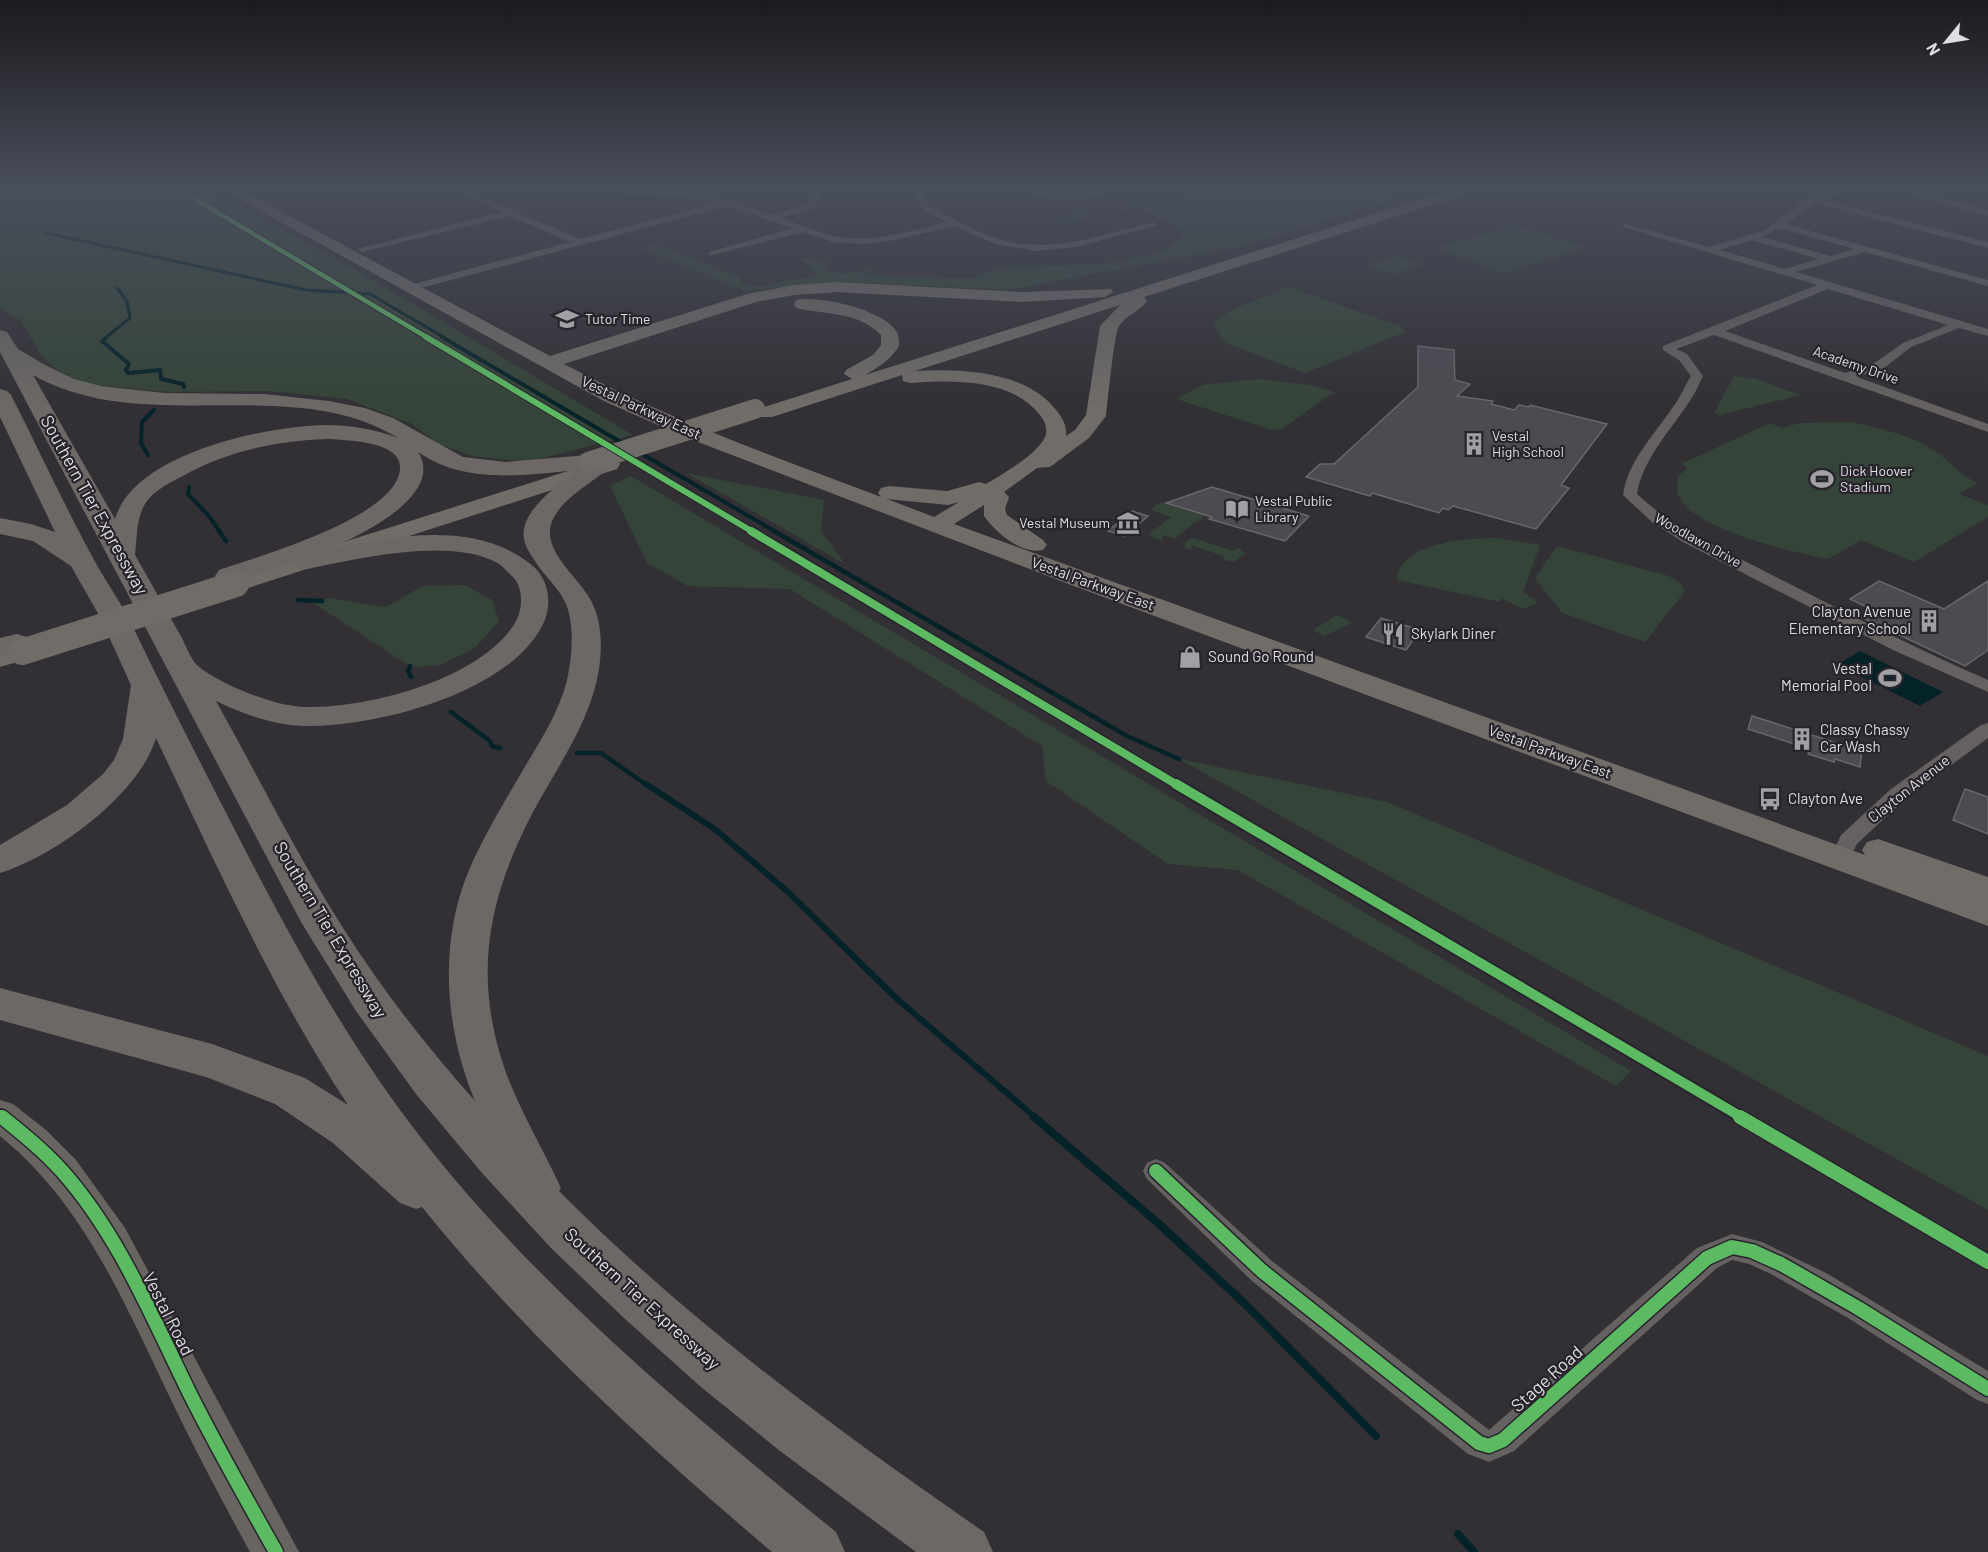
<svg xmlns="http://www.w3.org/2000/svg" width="1988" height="1552" font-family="Barlow,sans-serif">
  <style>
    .green { fill: #354438 }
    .water { fill: #042328 }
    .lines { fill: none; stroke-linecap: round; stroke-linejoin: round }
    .stream-far4 { stroke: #042328; stroke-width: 3 }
    .stream-far3 { stroke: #042328; stroke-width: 4 }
    .stream-far2 { stroke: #042328; stroke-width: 4.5 }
    .stream-far1 { stroke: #042328; stroke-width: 6 }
    .stream { stroke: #042328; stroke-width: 8 }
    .building { fill: #4d4b51; stroke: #69676b; stroke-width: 1.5 }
    .street { fill: #646160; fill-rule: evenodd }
    .secondary { fill: #686561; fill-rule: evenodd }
    .primary { fill: #706c68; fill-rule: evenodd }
    .highway { fill: #6d6865; fill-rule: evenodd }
    .primary-bridge-far1 { stroke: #706c68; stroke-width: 20 }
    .primary-bridge { stroke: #706c68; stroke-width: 26 }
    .cycleway-far4-casing { stroke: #28242c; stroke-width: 7 }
    .cycleway-far3-casing { stroke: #28242c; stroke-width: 8 }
    .cycleway-far2-casing { stroke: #28242c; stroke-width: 11 }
    .cycleway-far1-casing { stroke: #28242c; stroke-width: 14 }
    .cycleway-casing { stroke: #28242c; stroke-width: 17 }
    .cycleway-far4 { stroke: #5cba63; stroke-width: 4.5 }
    .cycleway-far3 { stroke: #5cba63; stroke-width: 6 }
    .cycleway-far2 { stroke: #5cba63; stroke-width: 8 }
    .cycleway-far1 { stroke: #5cba63; stroke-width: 10 }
    .cycleway { stroke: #5cba63; stroke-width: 14 }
    .labels { text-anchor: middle; stroke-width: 4.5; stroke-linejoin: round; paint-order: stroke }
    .far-poi-label { font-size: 14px; fill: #dfdde2; stroke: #28242c; text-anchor: start }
    .far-street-label { font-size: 14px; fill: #dfdde2; stroke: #28242c }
    .street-label { font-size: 15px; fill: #dfdde2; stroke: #28242c }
    .poi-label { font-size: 15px; fill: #dfdde2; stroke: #28242c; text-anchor: start }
    .near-street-label { font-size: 18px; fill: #dfdde2; stroke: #28242c }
  </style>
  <rect width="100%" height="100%" fill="#323035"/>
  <path class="green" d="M0,189H210L368,277L633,435L528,462L472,456L439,444L412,424L347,399L268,391L170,392L104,386L74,380L52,366L41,355L21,321L0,307Z
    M1173,189H1428L1244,246L1006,290L845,282L746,291L643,249L654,244L740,277L741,283L761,286L819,275L799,258L820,260L827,264L829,271L840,274L883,267L857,275L973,278L1001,268L1105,264L1164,251L1185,233C1173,224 1155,211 1139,210C1099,208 1062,236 1023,217C1050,222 1060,220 1085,209L1090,215L1159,201L1179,200L1184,197Z
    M1516,225L1587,248L1504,273L1434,248Z
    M1399,256L1424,264L1392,274L1367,265Z
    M1289,287L1402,327L1405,332L1305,373L1231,345L1225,341L1214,326L1216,320L1233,309Z
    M1734,376L1756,379L1800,395L1720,415L1714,413Z
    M1260,379L1310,385L1334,392L1282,429L1272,430L1176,399L1203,385Z
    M1851,422C1880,429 1910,434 1935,451C1950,461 1961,476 1977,483L1959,494L1988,505V517L1914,562L1861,540L1828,559C1793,552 1693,530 1678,495C1676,490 1678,482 1678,476L1688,468L1681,464L1770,423L1782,428L1800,423Z
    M686,473L824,500L821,531L845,564Z
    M631,476L1631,1071L1616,1086L1238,870L1168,864L1046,781L1042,746L790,589L688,586L647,563L610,486Z
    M1160,502L1206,516L1194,523L1175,539L1163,535V541L1148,535L1171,517L1151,510Z
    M1193,538L1233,551L1239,548L1245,553L1234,562L1224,560L1223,556L1191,545L1192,550L1185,548V542Z
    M1499,538L1540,545L1523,592L1538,603L1522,609L1502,598L1500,602L1397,580C1399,541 1471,538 1499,538Z
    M1557,546L1669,576L1680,583L1685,591L1645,642L1562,613L1535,578Z
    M465,585L492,600L499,621L475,648L440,665L411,667L315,604L329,598L386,607L423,586Z
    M1337,615L1352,623L1324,636L1313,630Z
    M1179,759L1387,802L1988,1056V1210Z"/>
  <path class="water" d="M1860,651L1943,692L1920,706L1837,665Z"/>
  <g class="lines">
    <path class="stream-far4" d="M46,233L306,290L370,294L445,338
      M105,338L130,318L127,301L117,288"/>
    <path class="stream-far3" d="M107,337L102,341L129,364L126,370L128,373L160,370L161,379L183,384L184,387
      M442,337L624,444
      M637,451L776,532
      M148,455L141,443L142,422L154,410
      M189,487L188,494L209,516L220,532"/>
    <path class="stream-far2" d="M219,531L226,541
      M774,531L1127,736L1179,759
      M298,600L322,601
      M410,666L408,671L411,677
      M451,712L490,741L492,746L500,748
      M577,753H601L648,786"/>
    <path class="stream-far1" d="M646,784L716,830L788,892L896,998L1036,1118"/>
    <path class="stream" d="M1034,1117L1158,1223L1243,1302L1376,1436
      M1458,1534L1474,1552"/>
  </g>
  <path class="building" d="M1418,346L1454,350L1455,380L1470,384L1457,396L1493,401L1491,404L1514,410L1519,405L1529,407L1530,405L1607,424L1561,485L1569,488L1536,529L1453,506L1448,510L1443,508L1439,513L1372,493L1370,496L1306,477L1320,464H1334L1418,387Z
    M1212,487L1309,516L1285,541L1209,519L1212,517L1166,503Z
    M1132,511L1148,516L1124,536L1108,531Z
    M1879,581L1944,609L1988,581V650L1965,666L1861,617L1873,610L1850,599Z
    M1381,618L1420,630L1406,650L1366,637Z
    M1752,716L1862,751L1860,767L1835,759L1834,762L1808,754L1810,749L1748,729Z
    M1965,789L1988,797V834L1953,820Z"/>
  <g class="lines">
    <path class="street" d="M451,189H463L580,239L718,202L707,199L593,192L589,189L708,193L772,215L807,204L813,189H822L814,208L781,218C799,224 819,233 838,237C874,243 912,231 947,222C934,215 917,211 916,194L918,189H927C923,196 925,201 930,206C953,218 976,233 1002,240C1051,254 1105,234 1153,222L1158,225L1076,247L1036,251L995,244L955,226L895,240L863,244L833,242L803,232L709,256V252L793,228L727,206L410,291L405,288L406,286L570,242L510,216L362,252L357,249L502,212Z
      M1017,189L1069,193L1121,189C1099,202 1039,203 1017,189Z
      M1837,189H1851L1824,200L1988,242V248L1815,203L1785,224L1988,280V286L1865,252L1796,272L1988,329V336L1959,328L1911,347L1884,368L1857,377L1988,424V432L1714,335L1676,349L1687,354L1703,376C1698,386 1694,396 1687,405C1669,432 1642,461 1637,494C1675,530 1724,550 1770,574C1842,611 1914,648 1988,680V692L1893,650L1683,542L1652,522L1623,495C1628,459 1658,431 1677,401C1682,393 1686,384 1691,376L1679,360L1663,350V346L1817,285L1623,227V223L1709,247L1765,230L1803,201ZM1779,228L1854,249L1830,256L1762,237ZM1752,240L1819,259L1785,269L1720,250ZM1828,289L1948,325L1903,343L1876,362L1845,373L1725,331Z
      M1891,189H1907L1988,210V216Z
      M1988,723V738L1905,799L1857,844L1847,863L1840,865L1833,863L1830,858L1841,835L1891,789L1981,725Z
      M1156,1159L1165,1163L1272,1261L1489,1430L1697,1248L1732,1234L1762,1242L1828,1274L1988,1371V1404L1977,1400L1848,1318L1771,1274L1749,1264L1732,1260L1717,1268L1514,1451L1489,1462L1468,1454L1252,1281L1147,1179L1143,1171L1147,1163Z"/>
    <path class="secondary" d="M0,1100L13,1104L46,1130L76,1160L125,1228L299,1552H250C224,1504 198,1456 174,1406C127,1309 86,1206 0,1136Z"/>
    <path class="primary" d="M221,189H239L550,356L747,294L794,285L837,282L1022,292L1111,289L1113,292L1105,297L1022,302L837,292L794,295L756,302L564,364C665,418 773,456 881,497L878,493L881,488L889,486L947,491L979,482L986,484C1003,474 1034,456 1044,439C1049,430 1045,421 1039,414C1011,378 950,380 910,383L903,381L902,375L772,417H758L755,413L758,409L852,379L844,374L846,370L873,355L881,345V335C858,311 826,315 796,308L794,304L796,300C820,295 884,310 897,332C899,336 899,341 899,346C890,360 879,367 865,375L1452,189H1474L1472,192L1144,297L1147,301C1140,311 1126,315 1119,326C1114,334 1108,401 1106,416L1089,438L1050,467L1037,468L1004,492L1009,497L1005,509L1007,515L1043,540L1047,545L1043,550C1022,555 996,533 984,516V505L954,524L1865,855L1862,850L1867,842L1878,839L1988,877V926L1066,583L685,437L604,401ZM1120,305L1100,326L1086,415L1075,430L1066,436C1067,426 1063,419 1057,411C1027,371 962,368 915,371ZM887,499L948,505L959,502L934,517Z
      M609,458L617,459L620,464L617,469L245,589L236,591L227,589L224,584L227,579Z
      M22,644L31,646L35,652L31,658L0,667V650Z"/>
    <path class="highway" d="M0,330L7,332L18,349L45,365L74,379L101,386L164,393L264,394L329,401L365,408L393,418L463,457L506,462L588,455L596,457L608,467L604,472C588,485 564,498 554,517C536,551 583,578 594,607C602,626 602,649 599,669C591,721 557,767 533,812C486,902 472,981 508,1078C523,1116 544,1151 561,1188L559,1191C688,1321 835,1429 984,1532L993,1552H916L780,1451L701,1387L625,1319L551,1248L482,1173L416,1094L356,1011L301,922L0,352ZM33,375C144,438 292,372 398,438C375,429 350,425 326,425C266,426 134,453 115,519ZM327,439C345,440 399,441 400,466C403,516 256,557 219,570L215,576L219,582L228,584L237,582L294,562L298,567L307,569C358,559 452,536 499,564C504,567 508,573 512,576C524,587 523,610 515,623C480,680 366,709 303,707C274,706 219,684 198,666C191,660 186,646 182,638C166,610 151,583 135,555C137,538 136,516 147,501C155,490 169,483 181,477C227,451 275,441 327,439ZM418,452C466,485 523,475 578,470C559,484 519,511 524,539C526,549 533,558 539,567C548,579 560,590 566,604C575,627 572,656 567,680C558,717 534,750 516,782C499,811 482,840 469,870C438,944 445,1029 475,1101C428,1048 383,991 345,931C298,857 259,778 216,701C243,714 273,725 303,726C374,728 512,693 544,622C552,604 549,581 534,567C478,519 396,536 329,549C359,536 446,495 418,452Z
      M0,389L7,391L11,395C40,452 67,511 98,567C109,586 121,603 131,623C166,696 203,768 240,840C288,933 338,1025 400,1110C520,1273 680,1405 836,1532L845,1552H772C647,1446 525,1335 422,1207L416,1209L400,1203L333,1143L275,1104L206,1077L0,1020V988L212,1044L305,1078L348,1105C272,990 215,862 156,738C139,795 55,856 0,873V845L67,805L103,774L114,760L123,739L131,685L100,617L71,566L33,541L0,534V518L31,524L55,532L0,417Z
      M17,634L27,637L31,643L27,649L0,656V638Z"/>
    <path class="primary-bridge-far1" d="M588,462L755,409"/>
    <path class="primary-bridge" d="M22,652L236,584"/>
    <g class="cycleway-far4-casing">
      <path id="cycleway-far4" d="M178,189L428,338"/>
    </g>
    <g class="cycleway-far3-casing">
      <path id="cycleway-far3" d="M426,337L753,532"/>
    </g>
    <g class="cycleway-far2-casing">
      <path id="cycleway-far2" d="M751,531L1179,786"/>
    </g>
    <g class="cycleway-far1-casing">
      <path id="cycleway-far1" d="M1176,784L1743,1118
        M0,1115L4,1118"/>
    </g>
    <g class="cycleway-casing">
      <path id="cycleway" d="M2,1117C23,1134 44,1151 62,1171C119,1235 152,1317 189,1392C216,1446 246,1499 276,1552
        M1740,1117L1988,1262
        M1156,1171L1262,1271L1479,1443L1489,1446L1503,1440L1707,1258L1732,1247L1752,1251L1781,1264L1858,1308L1988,1389"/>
    </g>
    <use href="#cycleway-far4" class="cycleway-far4"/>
    <use href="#cycleway-far3" class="cycleway-far3"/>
    <use href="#cycleway-far2" class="cycleway-far2"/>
    <use href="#cycleway-far1" class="cycleway-far1"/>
    <use href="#cycleway" class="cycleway"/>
  </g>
  <linearGradient id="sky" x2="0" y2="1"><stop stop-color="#1c1a1d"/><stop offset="0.46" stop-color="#494e5c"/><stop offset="1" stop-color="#494e5c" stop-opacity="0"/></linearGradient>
  <rect width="1988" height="407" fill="url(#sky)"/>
  <defs>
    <g id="school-bare" transform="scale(1.8)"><path d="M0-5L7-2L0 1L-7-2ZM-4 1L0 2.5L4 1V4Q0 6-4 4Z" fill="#a2a0a5" stroke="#28242c" stroke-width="2.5" paint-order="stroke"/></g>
    <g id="building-bare" transform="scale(1.8)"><path d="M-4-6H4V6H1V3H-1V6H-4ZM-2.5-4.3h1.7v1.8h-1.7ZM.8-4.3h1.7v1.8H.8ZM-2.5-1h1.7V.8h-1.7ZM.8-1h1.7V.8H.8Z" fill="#a2a0a5" stroke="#28242c" stroke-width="2.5" paint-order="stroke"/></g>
    <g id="stadium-bare" transform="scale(1.8)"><path d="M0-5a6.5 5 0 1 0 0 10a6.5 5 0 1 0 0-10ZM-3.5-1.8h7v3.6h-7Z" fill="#a2a0a5" stroke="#28242c" stroke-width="2.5" paint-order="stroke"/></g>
    <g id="library-bare" transform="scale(1.8)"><path d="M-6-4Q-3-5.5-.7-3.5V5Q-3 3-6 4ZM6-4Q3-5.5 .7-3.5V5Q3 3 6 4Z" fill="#a2a0a5" stroke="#28242c" stroke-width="2.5" paint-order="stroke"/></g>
    <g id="museum-bare" transform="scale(1.8)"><path d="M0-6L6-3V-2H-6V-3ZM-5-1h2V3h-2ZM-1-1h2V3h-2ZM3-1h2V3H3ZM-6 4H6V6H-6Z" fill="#a2a0a5" stroke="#28242c" stroke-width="2.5" paint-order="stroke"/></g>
    <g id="restaurant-bare" transform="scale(1.8)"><path d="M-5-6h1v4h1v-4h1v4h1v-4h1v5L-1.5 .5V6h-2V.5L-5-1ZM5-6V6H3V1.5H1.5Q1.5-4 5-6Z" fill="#a2a0a5" stroke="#28242c" stroke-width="2.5" paint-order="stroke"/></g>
    <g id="shop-bare" transform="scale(1.8)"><path d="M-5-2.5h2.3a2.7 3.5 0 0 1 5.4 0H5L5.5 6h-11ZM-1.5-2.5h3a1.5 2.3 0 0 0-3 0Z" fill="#a2a0a5" stroke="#28242c" stroke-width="2.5" paint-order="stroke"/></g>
    <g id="bus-bare" transform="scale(1.8)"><path d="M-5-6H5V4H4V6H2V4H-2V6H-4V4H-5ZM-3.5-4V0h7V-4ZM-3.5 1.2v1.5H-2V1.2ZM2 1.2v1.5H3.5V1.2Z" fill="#a2a0a5" stroke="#28242c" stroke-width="2.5" paint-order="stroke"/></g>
  </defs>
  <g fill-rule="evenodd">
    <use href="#school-bare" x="567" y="319"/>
    <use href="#building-bare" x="1474" y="444"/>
    <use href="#stadium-bare" x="1822" y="479"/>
    <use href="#library-bare" x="1237" y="509"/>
    <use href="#museum-bare" x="1128" y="523"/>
    <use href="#building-bare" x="1929" y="621"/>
    <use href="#restaurant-bare" x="1393" y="634"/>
    <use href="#shop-bare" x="1190" y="657"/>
    <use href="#stadium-bare" x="1890" y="678"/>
    <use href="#building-bare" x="1802" y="739"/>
    <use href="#bus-bare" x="1770" y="799"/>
  </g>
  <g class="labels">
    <g class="far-poi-label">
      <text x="585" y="324">Tutor Time</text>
      <text x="1492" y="441">Vestal<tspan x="1492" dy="16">High School</tspan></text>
      <text x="1840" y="476">Dick Hoover<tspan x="1840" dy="16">Stadium</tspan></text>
      <text x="1255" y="506">Vestal Public<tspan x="1255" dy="16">Library</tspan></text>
      <text x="1110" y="528" text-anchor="end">Vestal Museum</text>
    </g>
    <g class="far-street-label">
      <text transform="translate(1856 365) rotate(19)" y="5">Academy Drive</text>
      <text transform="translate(1698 540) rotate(29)" y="5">Woodlawn Drive</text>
    </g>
    <g class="street-label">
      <text transform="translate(641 408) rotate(25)" y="5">Vestal Parkway East</text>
      <text transform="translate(1093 584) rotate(20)" y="5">Vestal Parkway East</text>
      <text transform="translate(1550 752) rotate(20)" y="5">Vestal Parkway East</text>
      <text transform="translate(1909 789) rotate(-38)" y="5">Clayton Avenue</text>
    </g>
    <g class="poi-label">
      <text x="1911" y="617" text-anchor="end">Clayton Avenue<tspan x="1911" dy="17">Elementary School</tspan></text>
      <text x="1411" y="639">Skylark Diner</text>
      <text x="1208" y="662">Sound Go Round</text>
      <text x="1872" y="674" text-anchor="end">Vestal<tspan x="1872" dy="17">Memorial Pool</tspan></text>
      <text x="1820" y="735">Classy Chassy<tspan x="1820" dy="17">Car Wash</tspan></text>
      <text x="1788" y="804">Clayton Ave</text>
    </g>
    <g class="near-street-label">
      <text transform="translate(94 505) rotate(61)" y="6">Southern Tier Expressway</text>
      <text transform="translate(330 930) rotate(59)" y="6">Southern Tier Expressway</text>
      <text transform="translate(642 1299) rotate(42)" y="6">Southern Tier Expressway</text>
      <text transform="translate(168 1314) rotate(63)" y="6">Vestal Road</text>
      <text transform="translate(1547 1379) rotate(-42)" y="6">Stage Road</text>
    </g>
  </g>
  <g transform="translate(1946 42) rotate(240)" stroke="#28242c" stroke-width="4.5" paint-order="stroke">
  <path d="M0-4.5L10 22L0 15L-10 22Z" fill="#dfdde2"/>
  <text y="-9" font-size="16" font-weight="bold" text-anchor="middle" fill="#dfdde2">N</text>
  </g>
</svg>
